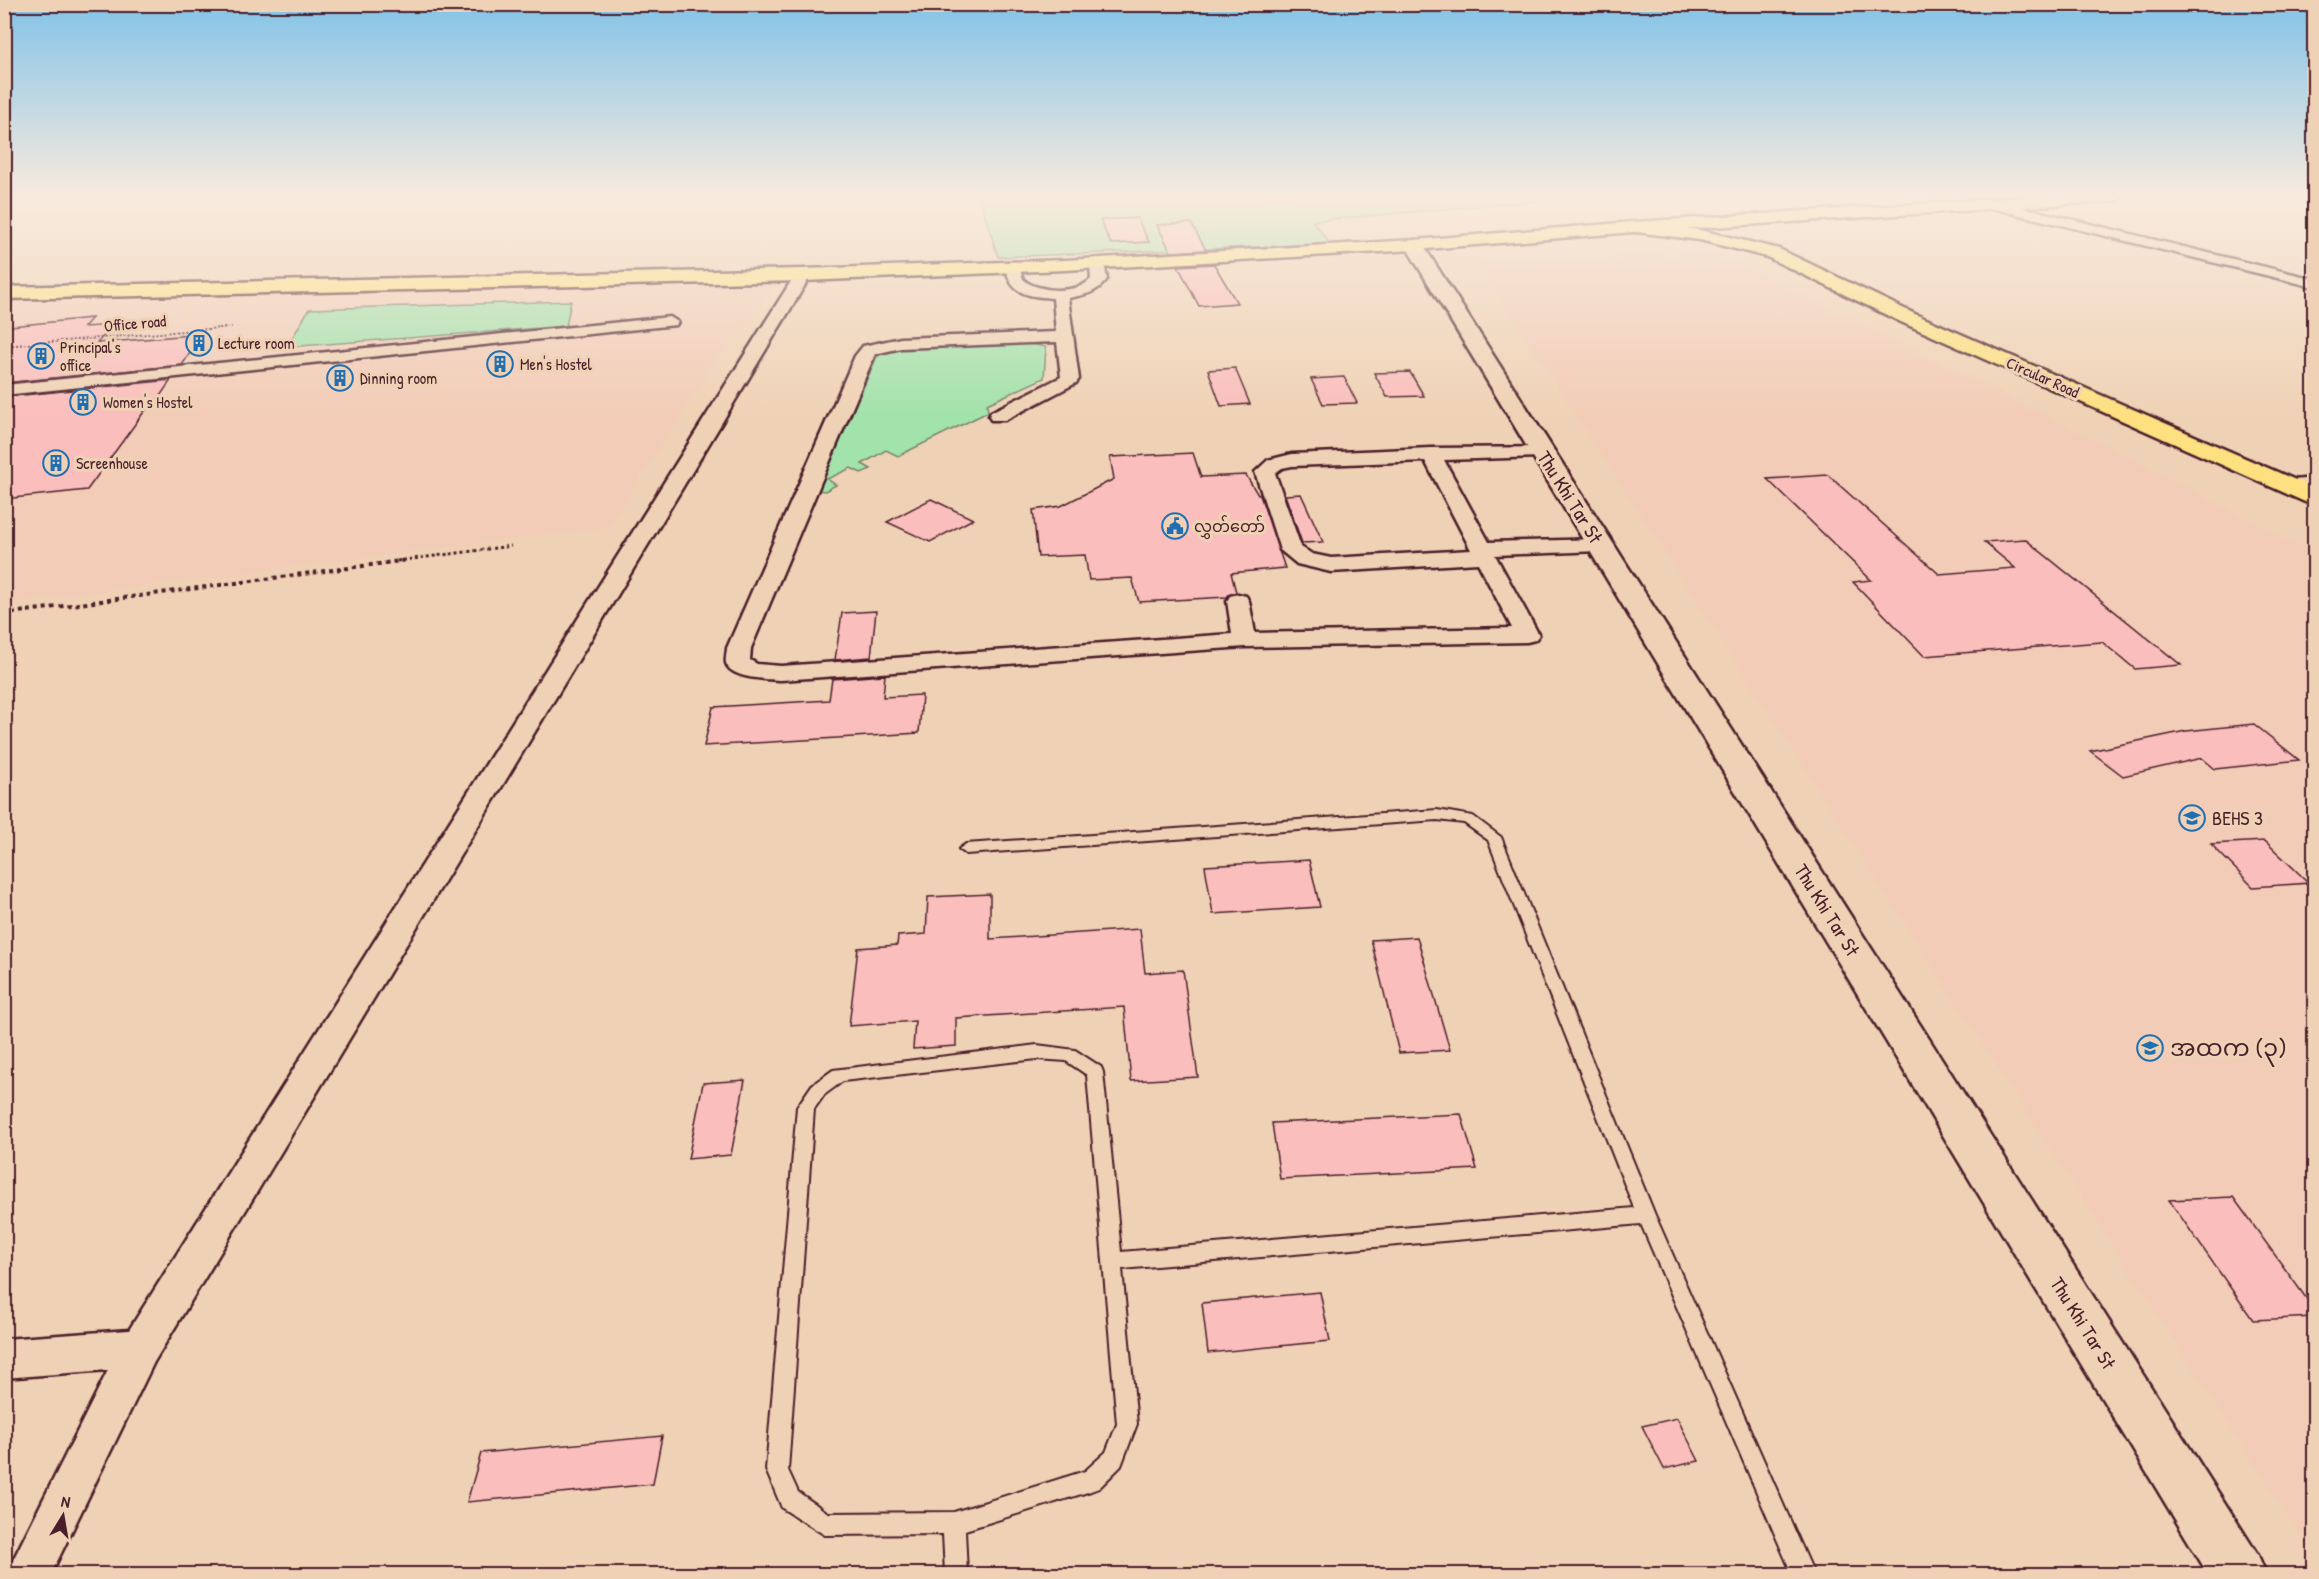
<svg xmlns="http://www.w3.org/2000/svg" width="2319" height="1579" font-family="'Patrick Hand','Noto Sans Myanmar',sans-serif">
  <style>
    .built { fill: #f2ccb7 }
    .green { fill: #a2e2ab; stroke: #76806b; stroke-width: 1.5 }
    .building { fill: #fabebc; stroke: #4a1f2b; stroke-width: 1.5 }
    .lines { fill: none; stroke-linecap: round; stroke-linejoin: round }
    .service-casing { stroke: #4a1f2b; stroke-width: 4 }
    .minor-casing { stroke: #4a1f2b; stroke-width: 5 }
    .tertiary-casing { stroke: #4a1f2b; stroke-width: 5 }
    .primary-casing { stroke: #4a1f2b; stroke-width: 5 }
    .trunk-casing { stroke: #4a1f2b; stroke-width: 5 }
    .path-far2 { stroke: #4a1f2b; stroke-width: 2; stroke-dasharray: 2 2; stroke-linecap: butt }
    .path-far1 { stroke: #4a1f2b; stroke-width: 3; stroke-dasharray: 3 3; stroke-linecap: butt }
    .path { stroke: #4a1f2b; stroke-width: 4; stroke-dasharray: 4 4; stroke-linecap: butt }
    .service { fill: #efd2b5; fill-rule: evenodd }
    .minor { fill: #efd2b5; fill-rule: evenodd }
    .tertiary { fill: #efd2b5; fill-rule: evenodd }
    .primary { fill: #fde080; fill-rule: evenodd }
    .trunk { fill: #fde080; fill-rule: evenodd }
    .labels { text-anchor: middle; stroke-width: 6; stroke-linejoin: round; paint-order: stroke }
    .far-street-label { font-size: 16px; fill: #4a1f2b; stroke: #efd2b5 }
    .far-poi-label { font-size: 16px; fill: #4a1f2b; stroke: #efd2b5; text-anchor: start }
    .street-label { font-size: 20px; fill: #4a1f2b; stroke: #efd2b5 }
    .poi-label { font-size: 20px; fill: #4a1f2b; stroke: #efd2b5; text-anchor: start }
    .near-poi-label { font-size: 24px; fill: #4a1f2b; stroke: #efd2b5; text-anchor: start }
  </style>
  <rect width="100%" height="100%" fill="#efd2b5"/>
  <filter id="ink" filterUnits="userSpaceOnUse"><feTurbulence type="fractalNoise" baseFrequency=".0167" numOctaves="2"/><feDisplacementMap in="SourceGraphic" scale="12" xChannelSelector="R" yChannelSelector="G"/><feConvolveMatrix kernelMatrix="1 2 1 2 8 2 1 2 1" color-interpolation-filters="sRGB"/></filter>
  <g filter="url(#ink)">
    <path class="built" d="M1704,255L1735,262L2110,447L2314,554V1542L2305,1543L1478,264Z
      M776,284L719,357L608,527L5,604V302Z"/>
    <path class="green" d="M979,196H1586L1313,221L1330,244L998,257Z
      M571,301L566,326L287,347L309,309Z
      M1031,344L1046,347L1044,378L987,404L988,412L898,456L886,450L862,464L871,469L861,473L851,468L827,479L836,485L825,491L817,490L877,357L884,352L896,349Z"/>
    <path class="building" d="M1137,218L1149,242L1111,244L1100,220Z
      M1191,223L1206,250L1171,252L1157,225Z
      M1214,264L1237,303L1199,306L1178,266Z
      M92,318L84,327L114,325L97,343L203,334L182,365L4,383V335L11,326Z
      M1235,368L1250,404L1221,406L1208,370Z
      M1410,372L1424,396L1387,397L1374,373Z
      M1344,377L1357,403L1323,404L1311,379Z
      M171,380L154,405H149L87,490L4,499V397Z
      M1193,453L1201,477L1246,475L1258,495H1260L1285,568L1231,573L1236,592L1227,597L1139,602L1132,578L1089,580L1085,555L1038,557L1033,510L1061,506L1114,479L1110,457Z
      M1828,475L1939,574L2015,568L1984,542L2025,539L2181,665L2135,669L2102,642L1924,656L1853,582L1871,580L1767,479Z
      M1301,494L1323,542L1302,543L1285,495Z
      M931,499L973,519L930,542L887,522Z
      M876,611L871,657L835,660L842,613Z
      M885,675L883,697L922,695L919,733L704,746L713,707L829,700L832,679Z
      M2254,724L2299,760L2215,769L2202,758L2123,776L2090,751L2186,731Z
      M2265,841L2309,883L2253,887L2211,844Z
      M1309,860L1320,907L1213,914L1205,866Z
      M990,894V939L1140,929L1145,973L1183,970L1198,1077L1131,1081L1124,1007L956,1018V1046L913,1049L915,1021L849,1026L858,948L897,945L898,936L926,934L928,897Z
      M1417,937L1450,1050L1399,1053L1371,940Z
      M745,1080L731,1155L688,1159L703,1083Z
      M1461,1114L1477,1169L1280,1179L1272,1123Z
      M2233,1197L2314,1309V1317L2253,1320L2169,1200Z
      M1320,1292L1330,1341L1208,1353L1202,1303Z
      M1677,1418L1699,1461L1664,1469L1642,1426Z
      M662,1436L653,1484L467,1502L481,1453Z"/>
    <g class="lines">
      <g class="service-casing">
        <path id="service" d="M1437,810L1473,816L1501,837L1655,1215L1814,1574H1792L1641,1224L1122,1269L1137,1424L1121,1466L1099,1488L1091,1491L965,1530L967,1574H945L943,1534L825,1535L782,1508L766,1470L797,1107L812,1085L833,1070L1037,1045L1075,1050L1101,1067L1103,1072L1121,1252L1634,1208L1488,840L1464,823L1437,820L966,854L959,849L966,844ZM1037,1059L1066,1061L1087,1075L1117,1424L1106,1452L1085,1471L954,1512L828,1513L798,1492L788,1470L814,1109L824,1095L843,1081Z"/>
      </g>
      <g class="minor-casing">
        <path id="minor" d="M1992,200L2314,279V287L1987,207L1985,204L1987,201Z
          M1097,259L1104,263L1107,279C1097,293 1085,295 1068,298L1079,379L1076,383L1005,420H991L989,416L991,412L1061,377L1057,342L901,348L875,354L751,648L750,660L757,664L781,666L1232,634L1227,601L1230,596L1238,594L1246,596L1249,601L1255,633L1512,628L1478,563L1331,572L1297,564L1280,550L1255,472L1268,460L1292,454L1431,448L1548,447L1551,451L1548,455L1541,457L1444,460L1489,542L1600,539L1608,540L1611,545L1608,550L1600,551L1495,555L1539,635L1535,640L1527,642L1245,647L781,680C768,679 730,679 726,663C725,659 727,652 727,648L855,356L863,346L901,338L1056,332L1053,298C1028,296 1010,295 1006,267L1008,264H1018L1023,279C1037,293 1078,294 1091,279L1090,263ZM1425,461L1471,550L1331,558L1312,554L1301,547L1275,473L1282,468L1292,466Z
          M803,270L811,275L154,1362L51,1574H6L108,1370L4,1378V1339L129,1330L795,275Z
          M670,317L678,322L676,325L4,395V385Z
          M2314,478V490L2283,489L2280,485L2283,481Z"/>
      </g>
      <g class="tertiary-casing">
        <path id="tertiary" d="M1414,240L1420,241L1423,245L2258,1555L2266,1574H2208L1405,245L1408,241Z"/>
      </g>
      <g class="primary-casing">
        <path id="primary" d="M1634,222L1700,230L1779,249L1915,314L2314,488V504L2305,502L1901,322L1767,257L1700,240L1628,231L1625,227L1628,223Z"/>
      </g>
      <g class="trunk-casing">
        <path id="trunk" d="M2042,196H2124L2116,201L1634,232L1414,250L1065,270L803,281L4,299V287L803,269L1065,260L1414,240L1634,222Z"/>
      </g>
      <path class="path-far2" d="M4,346L232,327"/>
      <path class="path-far1" d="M397,561L511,546"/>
      <path class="path" d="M4,614L408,560"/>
      <use href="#service" class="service"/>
      <use href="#minor" class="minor"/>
      <use href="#tertiary" class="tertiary"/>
      <use href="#primary" class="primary"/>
      <use href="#trunk" class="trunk"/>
    </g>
  </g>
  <linearGradient id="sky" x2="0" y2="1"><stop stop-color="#83c3e8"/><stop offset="0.47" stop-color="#f8ebde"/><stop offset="1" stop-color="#f8ebde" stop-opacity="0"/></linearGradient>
  <rect width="2319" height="417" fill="url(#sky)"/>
  <defs>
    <g id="building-ring" transform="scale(1.35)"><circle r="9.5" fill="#efd2b5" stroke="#1f6fb2" stroke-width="1.5"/><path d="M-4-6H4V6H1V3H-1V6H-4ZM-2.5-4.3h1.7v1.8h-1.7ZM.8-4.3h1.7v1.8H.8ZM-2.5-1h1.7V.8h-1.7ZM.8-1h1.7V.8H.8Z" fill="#1f6fb2"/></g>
    <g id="civic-ring" transform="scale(1.35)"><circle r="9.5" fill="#efd2b5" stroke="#1f6fb2" stroke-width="1.5"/><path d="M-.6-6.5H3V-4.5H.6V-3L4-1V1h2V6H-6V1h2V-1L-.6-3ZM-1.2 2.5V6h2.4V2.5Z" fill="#1f6fb2"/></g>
    <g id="school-ring" transform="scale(1.35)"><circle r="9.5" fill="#efd2b5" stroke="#1f6fb2" stroke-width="1.5"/><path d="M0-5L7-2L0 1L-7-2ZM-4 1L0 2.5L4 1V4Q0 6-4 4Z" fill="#1f6fb2"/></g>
  </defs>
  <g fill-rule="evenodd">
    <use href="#building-ring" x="199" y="343"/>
    <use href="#building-ring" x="41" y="356"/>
    <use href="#building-ring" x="500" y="364"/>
    <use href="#building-ring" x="340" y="378"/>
    <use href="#building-ring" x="83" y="402"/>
    <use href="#building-ring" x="56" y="463"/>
    <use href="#civic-ring" x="1175" y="526"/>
    <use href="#school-ring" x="2192" y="818"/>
    <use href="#school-ring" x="2150" y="1048"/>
  </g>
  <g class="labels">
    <g class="far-street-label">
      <text transform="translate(135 323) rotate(-5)" y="6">Office road</text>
      <text transform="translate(2043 377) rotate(24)" y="6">Circular Road</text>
    </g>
    <g class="far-poi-label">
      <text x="218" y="349">Lecture room</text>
      <text x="60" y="353">Principal's<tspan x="60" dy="18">office</tspan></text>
      <text x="520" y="370">Men's Hostel</text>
      <text x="360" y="384">Dinning room</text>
      <text x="103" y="408">Women's Hostel</text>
      <text x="76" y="469">Screenhouse</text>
      <text x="1194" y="532">လွှတ်တော်</text>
    </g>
    <g class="street-label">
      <text transform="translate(1570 497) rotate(58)" y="7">Thu Khi Tar St</text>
      <text transform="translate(1827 910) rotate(58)" y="7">Thu Khi Tar St</text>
      <text transform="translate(2083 1323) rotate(58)" y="7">Thu Khi Tar St</text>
    </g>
    <g class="poi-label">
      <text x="2212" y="825">BEHS 3</text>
    </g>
    <g class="near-poi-label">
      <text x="2170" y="1056">အထက (၃)</text>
    </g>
  </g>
  <rect width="2319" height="1579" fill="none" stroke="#efd2b5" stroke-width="24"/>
  <rect x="12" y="12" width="2295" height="1555" fill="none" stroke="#4a1f2b" stroke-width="2" filter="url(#ink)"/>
  <g transform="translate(63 1516) rotate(11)" stroke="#efd2b5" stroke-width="4.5" paint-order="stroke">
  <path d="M0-4.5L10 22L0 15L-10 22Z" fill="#4a1f2b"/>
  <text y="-9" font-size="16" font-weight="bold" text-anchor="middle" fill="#4a1f2b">N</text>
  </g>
</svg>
